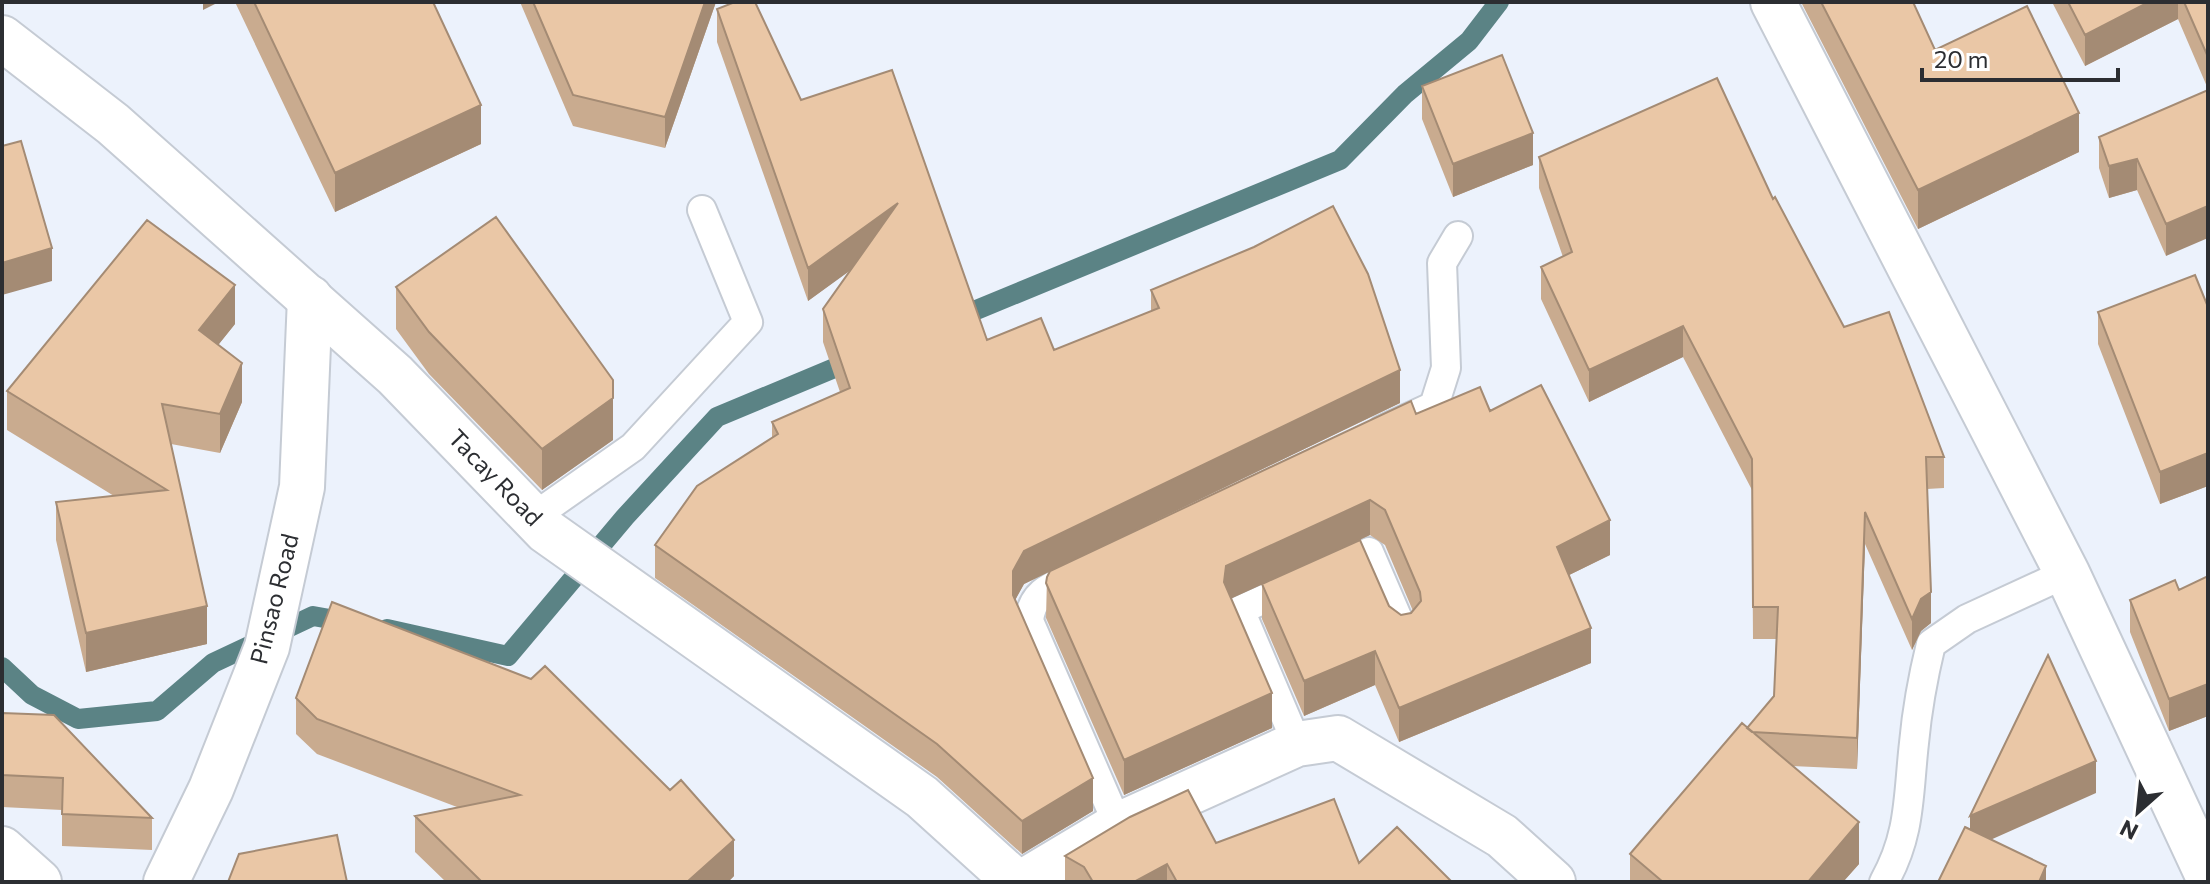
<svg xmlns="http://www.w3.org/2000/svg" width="2210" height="884" font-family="Commissioner,sans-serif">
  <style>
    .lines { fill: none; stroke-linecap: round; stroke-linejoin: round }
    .stream { stroke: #5b8385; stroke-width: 20 }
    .lane-casing { stroke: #c5cbd4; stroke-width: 32 }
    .street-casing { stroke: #c5cbd4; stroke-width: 48 }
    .secondary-casing { stroke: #c5cbd4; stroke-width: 48 }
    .lane { stroke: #fff; stroke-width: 28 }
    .street { stroke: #fff; stroke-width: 44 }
    .secondary { stroke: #fff; stroke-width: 44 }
    .wall { fill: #c9ab8f; fill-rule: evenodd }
    .shaded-wall { fill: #a48b74 }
    .building { fill: #eac7a6; stroke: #a48b74; stroke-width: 2 }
    .labels { text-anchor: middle; stroke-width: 6; stroke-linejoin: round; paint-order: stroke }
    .street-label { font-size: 24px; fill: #2c2e32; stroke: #fff }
  </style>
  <rect width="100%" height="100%" fill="#ecf2fc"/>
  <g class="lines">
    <path class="stream" d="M952,320L1340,160L1405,94L1469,41L1499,2
      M387,629L508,656L625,517L717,417L856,359
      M2,667L32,695L78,719L157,711L213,663L313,616L352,623"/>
    <g class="lane-casing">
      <path id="lane" d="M1382,430L1434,406L1446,368L1442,263L1458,236
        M532,518L633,447L748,322L702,210
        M1080,573C1055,585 1032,590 1029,621L1118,825
        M1297,744L1240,610L1369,552L1404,633
        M1884,882C1911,834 1908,796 1914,743C1917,710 1923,677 1931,644L1967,619L2067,573"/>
    </g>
    <g class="street-casing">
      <path id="street" d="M1773,2L2067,573L2208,876
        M2,849L39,882
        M166,882L211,789L267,647L302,487L310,298
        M1023,882L1118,825L1297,744L1338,738L1502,836L1553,882"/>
    </g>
    <g class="secondary-casing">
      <path id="secondary" d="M2,38L113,124L395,375L546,531L922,797L1016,882"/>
    </g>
    <use href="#lane" class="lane"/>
    <use href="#street" class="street"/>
    <use href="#secondary" class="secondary"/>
  </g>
  <path class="wall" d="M235,2H433L481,144L335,212Z
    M520,2H716L665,148L573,126Z
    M1801,2H1913L1935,50L2079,152L1918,229Z
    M2052,2H2208V89L2178,19L2085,66Z
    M717,9L801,100L987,340L1054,350L1151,311V290L1400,403L1051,571L1416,414L1490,411L1610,555L1569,575L1591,663L1399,742L1375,685L1304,716L1262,619V584L1231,598L1272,728L1124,795L1046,618L1047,577L1050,571L1024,584L1015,600L1093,811L1022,854L937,777L655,578V545L772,438V422L840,392L823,342V309L850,270L808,301L717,42ZM1370,535L1385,545L1413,611L1411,613L1401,615L1389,606L1308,563Z
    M1422,86L1533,165L1453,197L1422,119Z
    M2208,90L2166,256L2137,190L2109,198L2099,168V137Z
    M1539,157L1773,199L1844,327L1944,457V488L1927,489L1931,623L1921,631L1912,650L1865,544L1857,769L1792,766L1859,864L1843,882H1630V854L1747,728L1774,696L1776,639H1753L1752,490L1683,357L1589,402L1541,299V267L1563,257L1539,188Z
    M396,287L613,440L542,490L429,374L396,329Z
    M2208,307V486L2160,504L2098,344V312Z
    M235,324L218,345L242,402L220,453L171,444L207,644L86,672L56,540V502L114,496L7,430V391Z
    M2208,576V716L2169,731L2130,632V600L2179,590Z
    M296,698L734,876L728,882H446L415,852V816L457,807L317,754L296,734Z
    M2,713L152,818V850L62,846V810L2,807Z
    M1216,843L1359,863L1452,882H1065V856Z"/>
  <path class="shaded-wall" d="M203,2H219L203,10Z
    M705,2H716L665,148V117Z
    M2149,2H2178V19L2085,66V35Z
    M481,105V144L335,212V173Z
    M2079,113V152L1918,229V190Z
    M1533,133V165L1453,197V164Z
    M2137,159V190L2109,198V166Z
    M898,203V236L808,301V268Z
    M2208,206V238L2166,256V224Z
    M52,248V281L2,295V263Z
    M235,285V324L199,369V330Z
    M1683,326V357L1589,402V370Z
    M242,363V402L220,453V414Z
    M1400,370V403L1024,584L1013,604V571L1024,551Z
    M613,398V440L542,490V449Z
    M2208,453V486L2160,504V472Z
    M1370,500V535L1226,601L1224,582L1226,566Z
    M1865,512V544L1857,769V738Z
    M1610,520V555L1557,581V547Z
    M1931,592V623L1921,631L1912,650V619L1921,599Z
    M207,606V644L86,672V633Z
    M1591,628V663L1399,742V708Z
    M1375,651V685L1304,716V681Z
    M2208,684V716L2169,731V699Z
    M1272,693V728L1124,795V760Z
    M2096,761V793L1970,849V816Z
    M1093,778V811L1022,854V821Z
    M1859,822V864L1843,882H1808Z
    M734,840V876L728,882H687Z
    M1167,864V882H1134Z
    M2046,866V882H2039Z"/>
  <path class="building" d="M254,2H433L481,105L335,173Z
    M533,2H705L665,117L573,95Z
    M735,2H755L801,100L892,70L987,340L1041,318L1054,350L1159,308L1151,290L1254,247L1333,206L1368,274L1400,370L1024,551L1013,571V595L1093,778L1022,821L937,744L655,545L697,486L778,434L772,422L850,388L823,309L898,203L808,268L717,9Z
    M1821,2H1913L1935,50L2027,6L2079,113L1918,190Z
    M2068,2H2149L2085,35Z
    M2184,2H2208V57Z
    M1502,55L1533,133L1453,164L1422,86Z
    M1717,78L1773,199L1775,197L1844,327L1889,312L1944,457H1926L1931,592L1921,599L1912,619L1865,512L1857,738L1752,732L1747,728L1774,696L1778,607H1753L1752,459L1683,326L1589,370L1541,267L1572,252L1539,157Z
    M2208,90V206L2166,224L2137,159L2109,166L2099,137Z
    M21,141L52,248L2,263V146Z
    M496,217L613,380V398L542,449L429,332L396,287Z
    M147,220L235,285L199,330L242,363L220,414L162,404L207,606L86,633L56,502L167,490L7,391Z
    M2195,275L2208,307V453L2160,472L2098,312Z
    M1541,385L1610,520L1557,547L1591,628L1399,708L1375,651L1304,681L1262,584L1360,540L1389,606L1401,615L1411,613L1421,601L1420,592L1385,510L1370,500L1226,566L1224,582L1272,693L1124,760L1046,583L1047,577L1050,571L1411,401L1416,414L1480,387L1490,411Z
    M2208,576V684L2169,699L2130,600L2175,580L2179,590Z
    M332,602L531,679L545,666L670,790L681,780L734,840L687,882H482L415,816L520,795L317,719L296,698Z
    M2048,655L2096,761L1970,816Z
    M2,713L54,715L152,818L62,814L63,778L2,775Z
    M1742,723L1859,822L1808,882H1663L1630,854Z
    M1188,790L1216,843L1334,799L1359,863L1397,827L1452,882H1177L1167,864L1134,882H1093L1084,867L1065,856L1130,817Z
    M1965,827L2046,866L2039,882H1938Z
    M337,835L347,882H228L239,854Z"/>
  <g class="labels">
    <g class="street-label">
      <text transform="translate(495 478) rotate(46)" y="8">Tacay Road</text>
      <text transform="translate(275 599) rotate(-76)" y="8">Pinsao Road</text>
    </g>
  </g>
  <rect width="2210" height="884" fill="none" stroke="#2c2e32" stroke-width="8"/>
  <g transform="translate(2138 812) rotate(207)" stroke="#ffffff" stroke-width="6" paint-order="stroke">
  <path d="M0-6L14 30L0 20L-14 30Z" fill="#2c2e32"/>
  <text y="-12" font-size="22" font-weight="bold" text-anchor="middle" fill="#2c2e32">N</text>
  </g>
  <path d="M1922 68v12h196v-12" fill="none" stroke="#2c2e32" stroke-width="4"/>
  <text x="1934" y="68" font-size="24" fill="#2c2e32" stroke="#ffffff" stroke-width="6" paint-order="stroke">20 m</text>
</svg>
